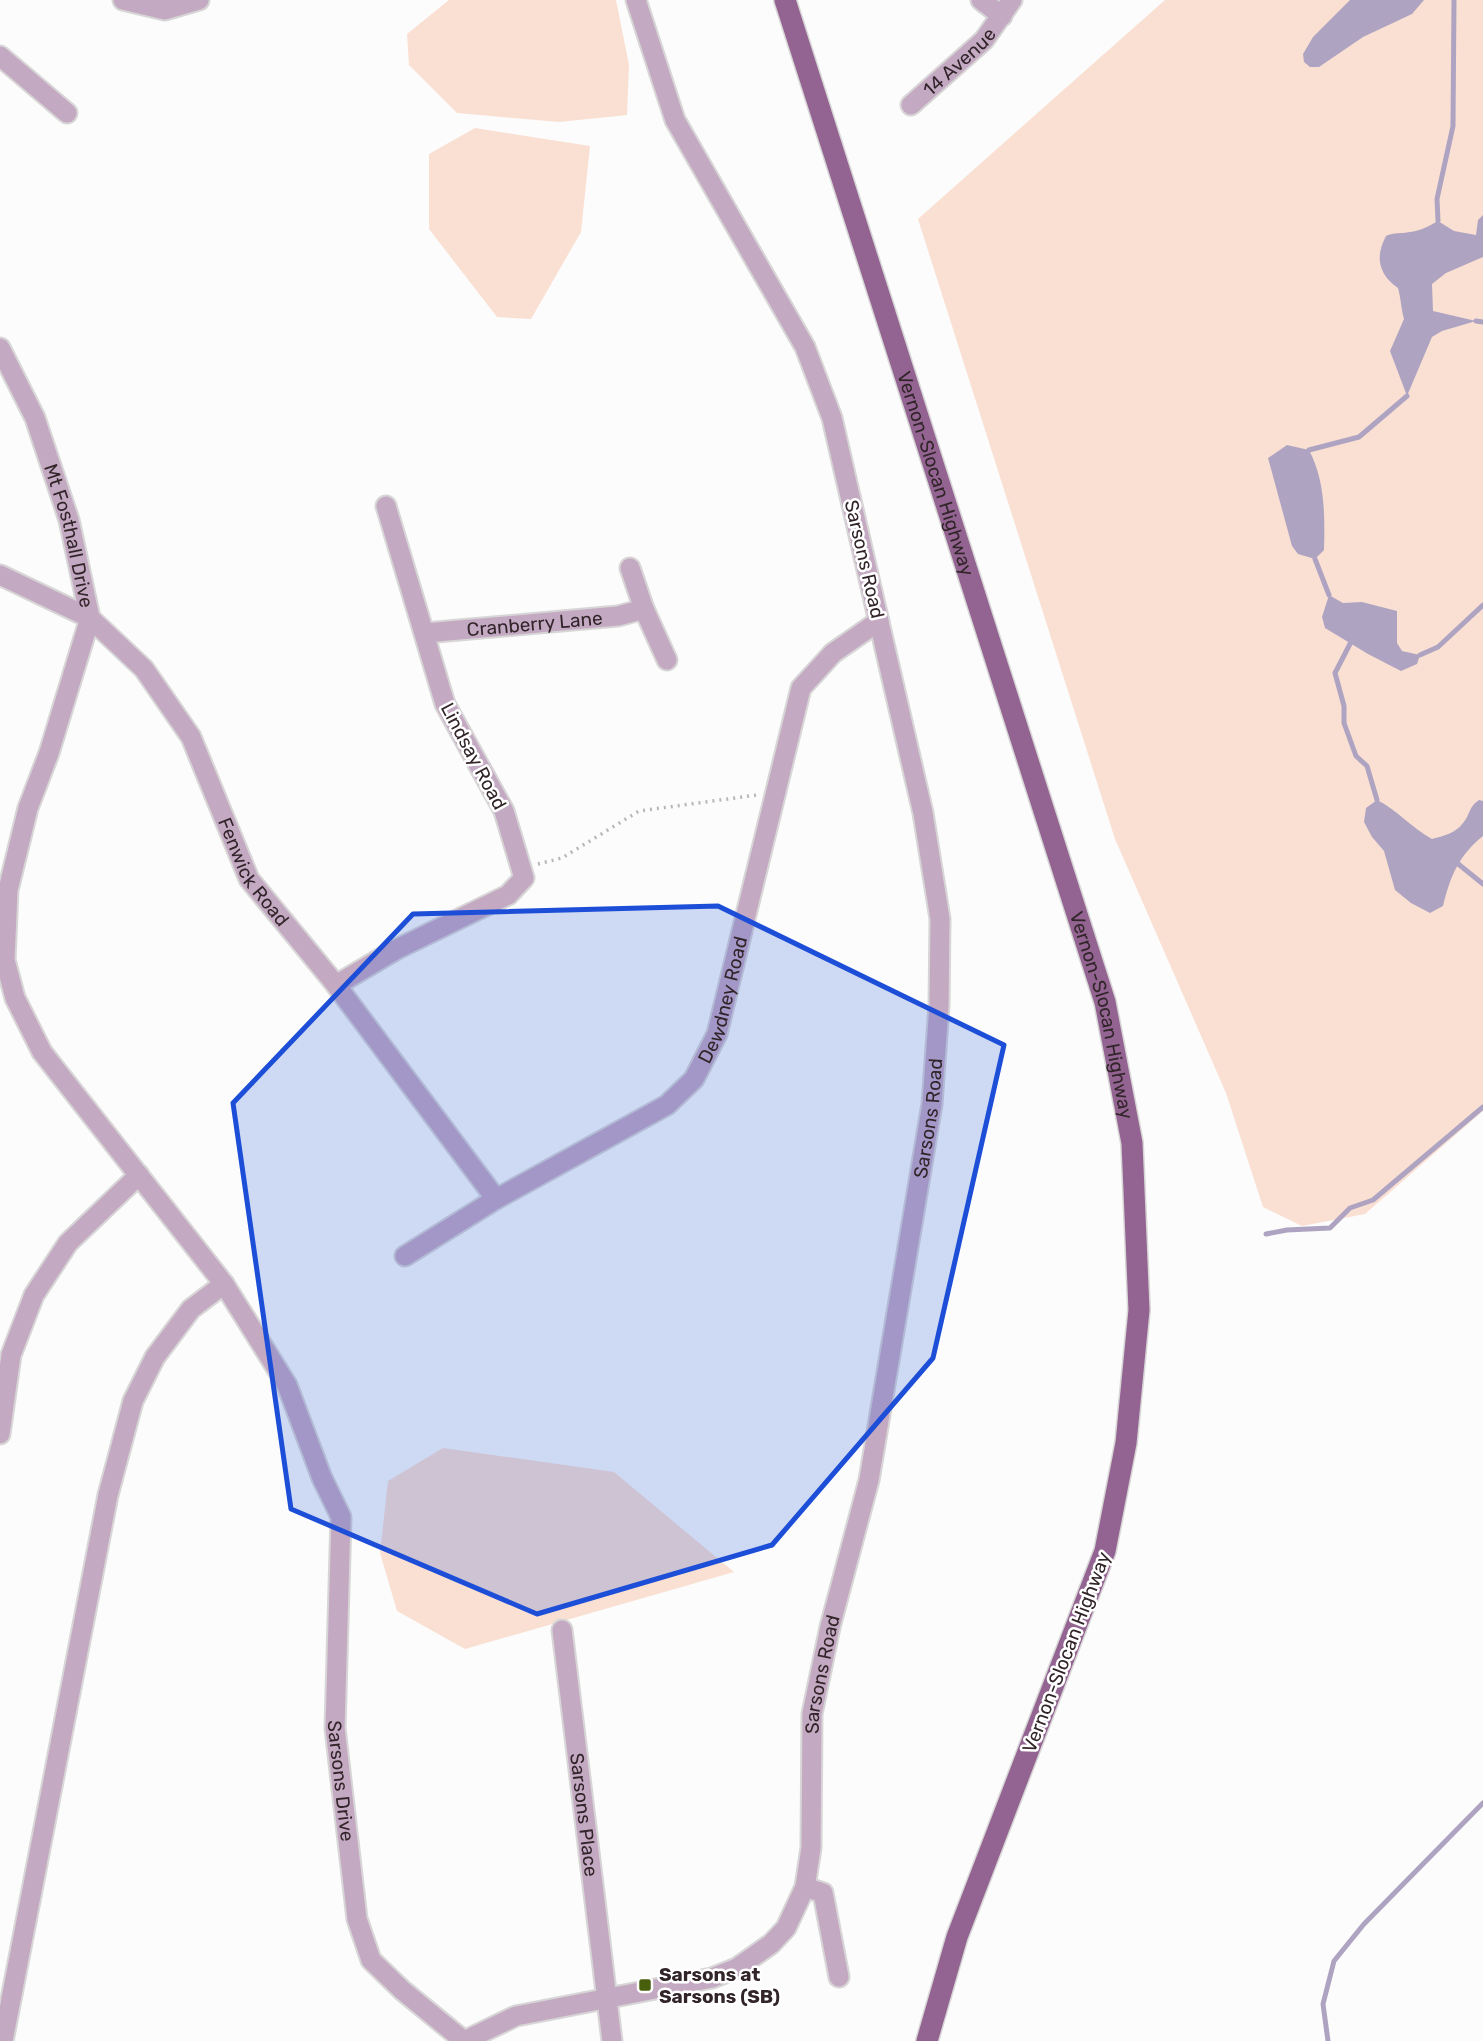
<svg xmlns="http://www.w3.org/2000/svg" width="1483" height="2041" font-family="Rubik,sans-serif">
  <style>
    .green { fill: #fae0d3 }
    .water { fill: #aea4c2 }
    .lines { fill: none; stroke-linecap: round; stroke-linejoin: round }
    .stream { stroke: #aea4c2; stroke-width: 5 }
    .minor-casing { stroke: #d7d5d5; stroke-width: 23 }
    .major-casing { stroke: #d7d5d5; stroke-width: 24 }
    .path { stroke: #bab6b7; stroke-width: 3.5; stroke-dasharray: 2 5; stroke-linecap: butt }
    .minor { stroke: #c4a9c3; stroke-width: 19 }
    .major { stroke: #936492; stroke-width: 21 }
    .marked { fill: #1d4ed8; fill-opacity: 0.2; stroke: #1d4ed8; stroke-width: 5; stroke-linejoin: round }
    .poi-dot { fill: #475f0c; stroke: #fff; stroke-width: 2.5 }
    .labels { text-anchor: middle; stroke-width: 5; stroke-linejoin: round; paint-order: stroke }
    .street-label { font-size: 19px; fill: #32252a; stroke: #fff }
    .poi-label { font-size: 19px; font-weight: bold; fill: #32252a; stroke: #fff; text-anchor: start }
  </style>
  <rect width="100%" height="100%" fill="#fbfcfb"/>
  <path class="green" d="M449,0H616L629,65L627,115L559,122L457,113L409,65L407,34Z
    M1165,0H1483V1111L1365,1214L1302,1226L1263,1207L1226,1093L1115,839L918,219Z
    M475,128L590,146L581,232L531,319L497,317L429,229V154Z
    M443,1448L614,1472L734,1572L465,1649L397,1611L380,1553L388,1481Z"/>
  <path class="water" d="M1350,0H1424L1412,14L1363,37L1319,67H1310L1304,62L1303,54L1313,37Z
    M1483,215V257L1446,273L1432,284L1433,311L1476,321L1442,331L1432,337L1407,396L1390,351L1404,319C1401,308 1401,299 1398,288C1378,274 1375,256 1386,236C1394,232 1401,234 1410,232C1420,231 1429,226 1438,221L1454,231L1476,235L1478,220Z
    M1287,445L1309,450C1325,480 1325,516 1324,550L1315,559L1298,554L1292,546L1268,458Z
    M1329,595L1343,603L1362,602L1397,611V643L1402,651L1420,655L1417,664L1401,671L1368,654L1325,628L1322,617Z
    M1377,800C1397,810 1412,828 1432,839C1443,836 1456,833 1463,823C1470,815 1469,806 1479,800L1483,801V836C1459,855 1450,877 1443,906L1430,913L1411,903L1395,890L1384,851L1372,837L1364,822L1366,808Z"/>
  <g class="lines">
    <path class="stream" d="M1438,221L1437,199L1453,126L1454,0
      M1476,321L1483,322
      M1309,450L1359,437L1407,396
      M1315,559L1329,595
      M1351,642L1335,673L1344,706V723L1356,756L1367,766L1377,800
      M1420,655L1438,647L1483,605
      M1457,863L1483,884
      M1266,1234L1287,1230L1330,1228L1350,1208L1373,1200L1483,1107
      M1328,2041L1323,2004L1334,1961L1364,1924L1483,1803"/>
    <g class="minor-casing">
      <g id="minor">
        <path d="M123,0L165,10L199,0"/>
        <path d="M981,0L1002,16"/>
        <path d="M0,56L67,113"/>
        <path id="s1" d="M911,105L984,40L1012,0"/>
        <path id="s2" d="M0,348L35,418L69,520L90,618L49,753L28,808L8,890L5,960L15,998L42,1052L224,1284L287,1385L322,1478L341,1517L335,1728L357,1919L371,1960L402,1990L464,2041"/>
        <path d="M630,568L644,609L667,660"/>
        <path id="s3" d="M0,575L90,618L144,669L191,737L249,879L336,985L496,1199"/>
        <path id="s4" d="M425,633L618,616L644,609"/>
        <path d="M336,985L397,949L508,895L524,878L504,811L445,704L386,506"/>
        <path id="s5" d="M405,1256L496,1199L667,1105L694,1079L717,1034L801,688L833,653L879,621"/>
        <path d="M0,1434L11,1355L34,1295L68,1243L139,1175"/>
        <path id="s6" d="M562,1630L612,2041"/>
        <path d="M805,1887L823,1893L839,1977"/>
        <path d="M3,2041L108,1495L133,1401L155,1357L191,1309L224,1284"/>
        <path id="s7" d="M464,2041L516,2016L712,1978L737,1968L771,1944L786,1928L805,1887L811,1848L812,1714L830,1627L869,1480L932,1104L939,1006L940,919L923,813L832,418L805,347L675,120L636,0"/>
      </g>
    </g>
    <g class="major-casing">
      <g id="major">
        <path id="s8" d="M785,0L1105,1002L1132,1143L1139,1310L1126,1443L1105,1551L957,1937L927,2041"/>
      </g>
    </g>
    <path class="path" d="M538,864L562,858L639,811L757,795"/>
    <use href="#minor" class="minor"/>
    <use href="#major" class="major"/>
  </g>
  <path class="marked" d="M718,906L1004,1045L933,1358L772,1545L537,1614L291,1509L233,1103L413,914Z"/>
  <rect class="poi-dot" x="638" y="1978" width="14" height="14" rx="3.5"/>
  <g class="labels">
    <g class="street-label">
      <text dy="7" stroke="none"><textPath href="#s1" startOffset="65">14 Avenue</textPath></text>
      <text dy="7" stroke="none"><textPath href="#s8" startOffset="497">Vernon-Slocan Highway</textPath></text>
      <text dy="7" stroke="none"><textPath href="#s2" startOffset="201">Mt Fosthall Drive</textPath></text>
      <text transform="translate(865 559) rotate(77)" y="7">Sarsons Road</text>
      <text dy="7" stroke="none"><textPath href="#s4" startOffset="110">Cranberry Lane</textPath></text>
      <text transform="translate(474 756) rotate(62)" y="7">Lindsay Road</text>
      <text dy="7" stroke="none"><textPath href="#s3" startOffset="406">Fenwick Road</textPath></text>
      <text dy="7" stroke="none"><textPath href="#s5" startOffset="425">Dewdney Road</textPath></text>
      <text dy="7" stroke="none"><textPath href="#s8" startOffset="1064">Vernon-Slocan Highway</textPath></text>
      <text dy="7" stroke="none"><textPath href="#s7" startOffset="1174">Sarsons Road</textPath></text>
      <text transform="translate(1066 1652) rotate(-69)" y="7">Vernon-Slocan Highway</text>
      <text dy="7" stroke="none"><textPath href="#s7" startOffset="607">Sarsons Road</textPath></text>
      <text dy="7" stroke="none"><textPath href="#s2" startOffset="1561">Sarsons Drive</textPath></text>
      <text dy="7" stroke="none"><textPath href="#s6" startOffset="186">Sarsons Place</textPath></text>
    </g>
    <g class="poi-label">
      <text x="659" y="1981">Sarsons at<tspan x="659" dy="22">Sarsons (SB)</tspan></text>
    </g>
  </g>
</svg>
